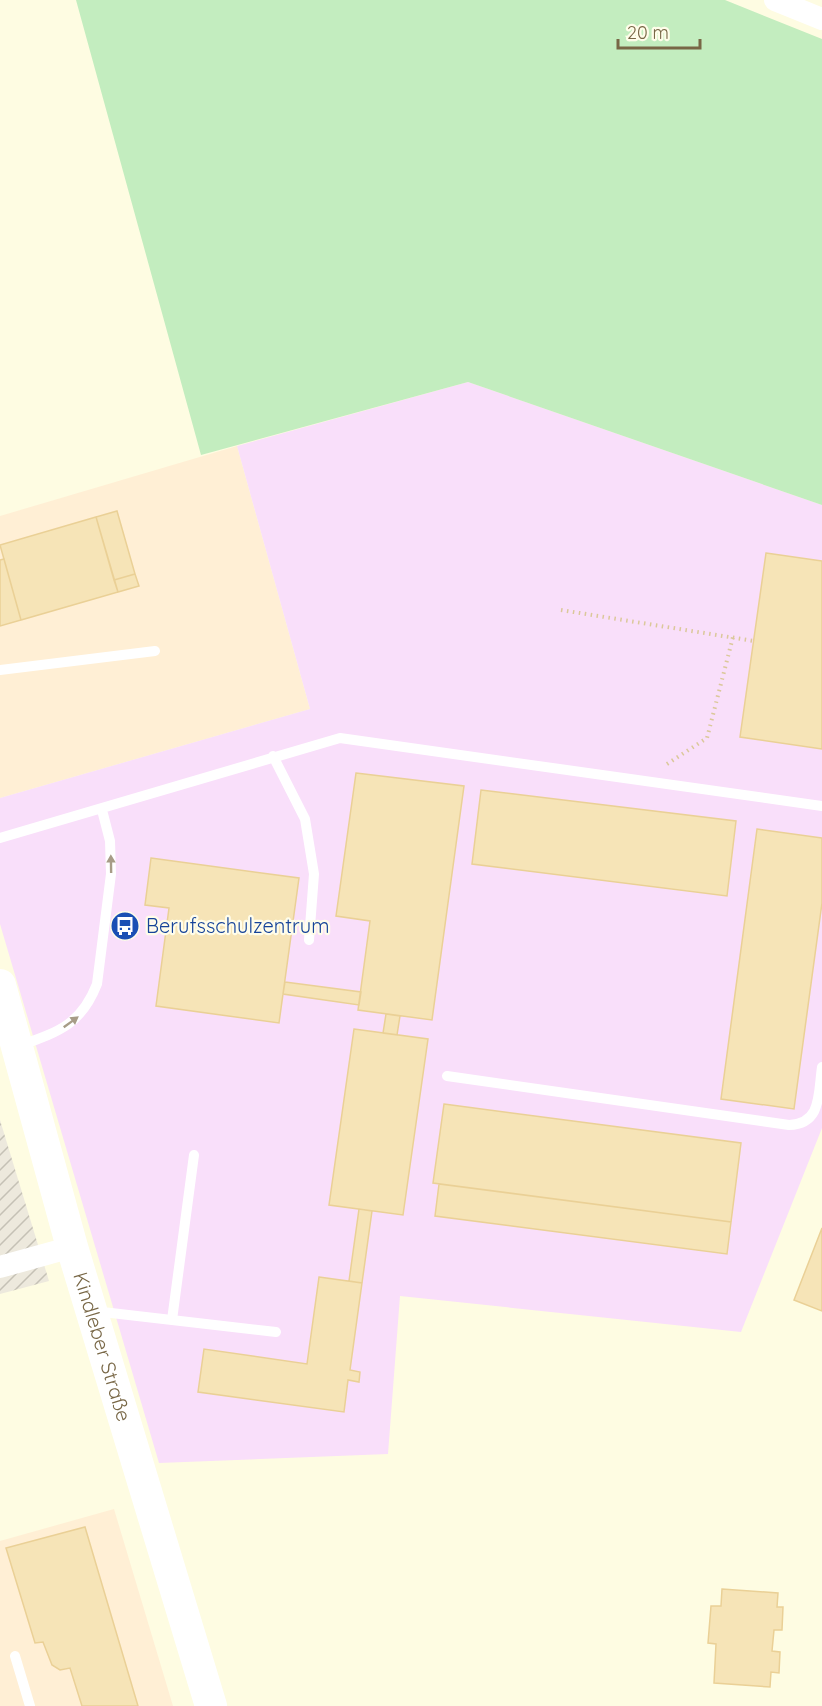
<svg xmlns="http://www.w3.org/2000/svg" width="822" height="1706" font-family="Quicksand,sans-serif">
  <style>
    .commercial { fill: #ffefd5 }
    .industrial { fill: url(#industrial-furrows) }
    .education { fill: #f9dffa }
    .grass { fill: #c3edbf }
    .building { fill: #f6e4b7; stroke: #ead096; stroke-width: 1.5 }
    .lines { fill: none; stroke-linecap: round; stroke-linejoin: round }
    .path { stroke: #dbc89a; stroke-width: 4; stroke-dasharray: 1.5 4.5; stroke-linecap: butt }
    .lane { stroke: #fff; stroke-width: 10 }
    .street { stroke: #fff; stroke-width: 22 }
    .secondary { stroke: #fff; stroke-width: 32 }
    .oneway { fill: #a79c87 }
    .labels { text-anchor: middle; stroke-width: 4.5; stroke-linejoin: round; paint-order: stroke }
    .transit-label { font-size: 20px; fill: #164399; stroke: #fffdea; text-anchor: start }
    .street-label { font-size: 20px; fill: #786746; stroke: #fffdea }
  </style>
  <defs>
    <pattern id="industrial-furrows" width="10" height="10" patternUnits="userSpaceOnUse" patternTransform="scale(1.5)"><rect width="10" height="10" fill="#ede9dd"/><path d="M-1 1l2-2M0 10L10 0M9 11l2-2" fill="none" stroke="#c5c1b5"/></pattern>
  </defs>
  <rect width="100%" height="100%" fill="#fefce2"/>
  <path class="commercial" d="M237,446L310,709L0,798V516Z
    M114,1509L173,1706H0V1541Z"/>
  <path class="industrial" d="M0,1120L49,1281L0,1294Z"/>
  <path class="education" d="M468,382L822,505V1128L741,1332L400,1296L388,1454L159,1463L0,924V798L310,709L237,446Z"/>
  <path class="grass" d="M76,0H725L822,39V505L468,382L201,455Z"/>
  <path class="building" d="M117,511L135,574L114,580L96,517Z
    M96,517L118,592L21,620L0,545Z
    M766,553L822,561V749L740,737Z
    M4,559L21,620L0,626V560Z
    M135,574L139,586L118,592L114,580Z
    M356,773L464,786L432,1020L358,1010L370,921L336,916Z
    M481,790L736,821L727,896L472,864Z
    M757,829L822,838V903L794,1109L721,1099Z
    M151,858L299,878L279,1023L156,1006L169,908L145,905Z
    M285,982L361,992L359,1005L283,994Z
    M386,1014L400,1016L397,1035L383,1033Z
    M354,1029L428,1039L403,1215L329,1205Z
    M444,1104L741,1143L731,1222L433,1183Z
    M439,1184L731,1222L727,1254L435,1216Z
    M359,1209L372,1211L362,1283L349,1281Z
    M822,1228V1311L794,1300Z
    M319,1277L362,1283L350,1370L360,1372L359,1382L348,1380L344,1412L198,1392L204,1349L307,1364Z
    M85,1527L138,1706H82L70,1668L60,1670L52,1665L43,1642L35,1643L6,1548Z
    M722,1589L778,1593L777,1607H783L782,1630H774L772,1651L780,1652L779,1673L771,1672L770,1687L714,1683L716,1644L708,1643L711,1606H721Z"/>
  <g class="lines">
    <path class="path" d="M561,610L754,641
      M667,764L707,738L733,637"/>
    <path class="lane" d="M0,670L155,651
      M273,756L305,819L314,874L309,940
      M0,838L340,738L822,806
      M19,1046C58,1032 81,1025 97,984L111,874L110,841L102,810
      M447,1076L789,1125C822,1124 818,1094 822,1067
      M94,1311L276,1332
      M172,1320L194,1155
      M15,1656L30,1706"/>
    <path class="street" d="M775,0L822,19
      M0,1267L72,1247"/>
    <path class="secondary" id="s1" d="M0,985L72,1247L211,1706"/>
  </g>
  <defs><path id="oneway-solid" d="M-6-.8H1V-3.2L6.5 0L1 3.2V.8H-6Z" transform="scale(1.5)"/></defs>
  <g class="oneway">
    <use href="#oneway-solid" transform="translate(111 864) rotate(-91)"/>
    <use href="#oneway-solid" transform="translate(71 1022) rotate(-36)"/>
  </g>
  <defs>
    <g id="bus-disc" transform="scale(1.5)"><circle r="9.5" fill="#1a4fb4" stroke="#fffdea"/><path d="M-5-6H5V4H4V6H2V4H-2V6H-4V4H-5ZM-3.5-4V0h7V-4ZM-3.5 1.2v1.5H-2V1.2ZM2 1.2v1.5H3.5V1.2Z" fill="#fff"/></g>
  </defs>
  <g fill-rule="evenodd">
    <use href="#bus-disc" x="125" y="926"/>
  </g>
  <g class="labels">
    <g class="transit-label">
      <text x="146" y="933">Berufsschulzentrum</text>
    </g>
    <g class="street-label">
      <text dy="7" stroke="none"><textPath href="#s1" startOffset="376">Kindleber Straße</textPath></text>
    </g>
  </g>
  <path d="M618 39v9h82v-9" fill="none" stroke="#786746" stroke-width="3"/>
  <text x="627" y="39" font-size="18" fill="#786746" stroke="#fffdea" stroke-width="4.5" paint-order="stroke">20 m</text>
</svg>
